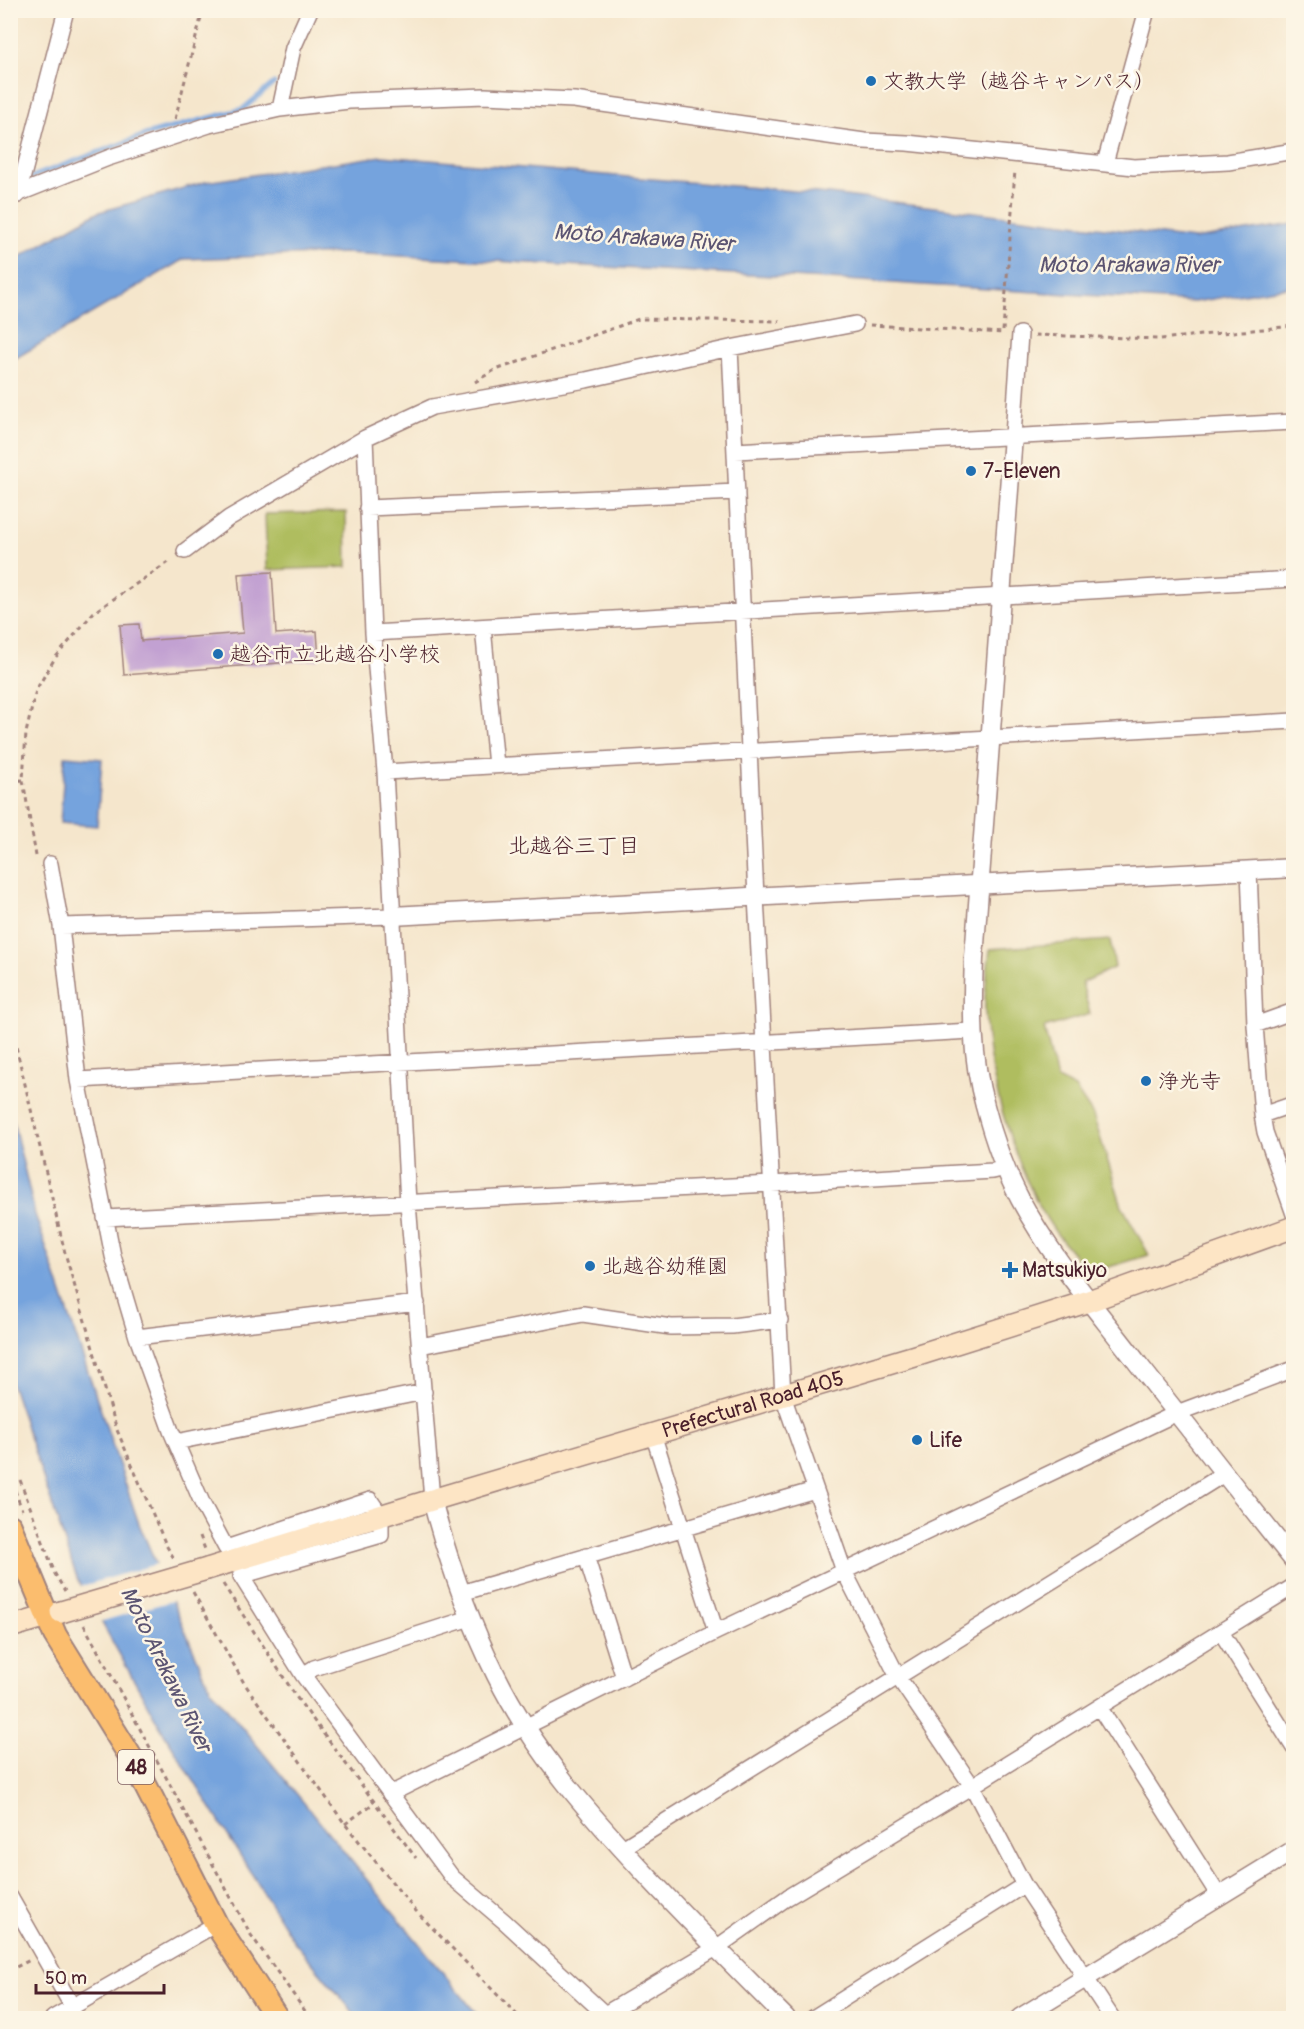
<svg xmlns="http://www.w3.org/2000/svg" width="1304" height="2029" font-family="Pangolin,'Klee One',sans-serif">
  <style>
    .green { fill: #afbd5f; stroke: #7c6e45; stroke-width: 1.5 }
    .water { fill: #74a3dd; stroke: #5f6184; stroke-width: 1.5 }
    .pier { fill: #f5e6cc }
    .lines { fill: none; stroke-linecap: round; stroke-linejoin: round }
    .stream { stroke: #74a3dd; stroke-width: 5 }
    .building { fill: #c2a1d2 }
    .minor-casing { stroke: #a0827c; stroke-width: 18 }
    .tertiary-casing { stroke: #a0827c; stroke-width: 21 }
    .secondary-casing { stroke: #a0827c; stroke-width: 24 }
    .primary-casing { stroke: #a0827c; stroke-width: 26 }
    .path { stroke: #a0827c; stroke-width: 3; stroke-dasharray: 4.5 4.5; stroke-linecap: butt }
    .minor { stroke: #fff; stroke-width: 15 }
    .tertiary { stroke: #fff; stroke-width: 18 }
    .secondary { stroke: #fde5c5; stroke-width: 21 }
    .primary { stroke: #fbbd6e; stroke-width: 22 }
    .secondary-bridge-casing { stroke: #a0827c; stroke-width: 24; stroke-linecap: butt }
    .secondary-bridge { stroke: #fde5c5; stroke-width: 21 }
    .poi-dot { fill: #1f6fb2; stroke: #fcf5e5; stroke-width: 2 }
    .labels { text-anchor: middle; stroke-width: 5; stroke-linejoin: round; paint-order: stroke }
    .shield { fill: #fcf5e5; stroke: #7f5f63; stroke-width: 1.5 }
    .shield-label { font-size: 20px; font-weight: bold; fill: #4a1f2b }
    .poi-label { font-size: 21px; fill: #4a1f2b; stroke: #fcf5e5; text-anchor: start }
    .street-label { font-size: 21px; fill: #4a1f2b; stroke: #fcf5e5 }
    .water-label { font-size: 22px; font-style: italic; fill: #5b5472; stroke: #fcf5e5 }
    .neighbourhood-label { font-size: 22px; fill: #4a1f2b; stroke: #fcf5e5 }
  </style>
  <rect width="100%" height="100%" fill="#fcf5e5"/>
  <filter id="ink" filterUnits="userSpaceOnUse"><feTurbulence type="fractalNoise" baseFrequency=".0167" numOctaves="2"/><feDisplacementMap in="SourceGraphic" scale="12" xChannelSelector="R" yChannelSelector="G"/><feConvolveMatrix kernelMatrix="1 2 1 2 8 2 1 2 1" color-interpolation-filters="sRGB"/></filter>
  <filter id="wash" filterUnits="userSpaceOnUse"><feTurbulence type="fractalNoise" baseFrequency=".008" numOctaves="4" result="noise"/><feDisplacementMap in="SourceGraphic" scale="24" xChannelSelector="R" yChannelSelector="G"/><feGaussianBlur stdDeviation="1.35" result="paint"/><feColorMatrix in="noise" values="0 0 0 0 0 0 0 0 0 0 0 0 0 0 0 0 0 1.4 0 .05"/><feComposite in="paint" operator="in"/></filter>
  <g filter="url(#wash)">
    <rect width="100%" height="100%" fill="#f5e6cc"/>
    <path class="green" d="M346,512L347,567L267,570L265,514Z
      M1110,940L1115,967L1082,983L1090,1014L1044,1028L1057,1079L1075,1088L1093,1115L1122,1206L1149,1255L1089,1273C1078,1259 1065,1245 1054,1230C1016,1174 987,1077 985,1009C984,989 988,969 990,949Z"/>
    <path class="water" d="M382,156L829,194L1194,239L1293,224V286L1194,302L845,280L345,253L184,259L11,361V262L96,213L205,182Z
      M65,756L102,759L97,826L60,823Z
      M10,1108L35,1214L139,1524L210,1688L480,2018H358L293,1940L159,1725L77,1578L11,1383Z"/>
    <path class="pier" d="M160,1563L175,1600L99,1622L79,1587Z"/>
    <g class="lines">
      <path class="stream" d="M26,179L145,135L243,109L274,83"/>
    </g>
    <g id="blocks">
      <path class="building" d="M272,572L276,634L317,631L319,660L124,675L120,625L139,624L141,641L243,633L238,574Z"/>
    </g>
  </g>
  <g filter="url(#ink)">
    <use href="#blocks" fill-opacity="0" stroke="#a0827c" stroke-width="1.5"/>
    <g class="lines">
      <g class="minor-casing">
        <path id="minor" d="M280,109L293,48L310,10
          M1105,163L1147,10
          M18,195L66,10
          M10,197L108,158L209,125L280,109L349,101L485,96L574,100L864,141L907,143L1134,167L1228,162L1294,151
          M730,348L756,897L783,1396L844,1571L898,1677L972,1786L1024,1885L1112,2018
          M1013,436L1020,334
          M735,451L1294,422
          M367,508L737,492
          M185,551L229,518L365,438
          M483,627L496,766
          M373,633L1294,579
          M385,772L1294,721
          M50,864L61,926L78,1080L113,1256L137,1337L171,1431L203,1505L226,1548L370,1500L381,1516V1535L241,1576L303,1675L452,1877L505,1922L609,2018
          M1249,870L1255,1025L1262,1115L1265,1132L1294,1214
          M61,926L392,916
          M1255,1025L1294,1011
          M78,1080L972,1031
          M1262,1115L1294,1104
          M105,1218L771,1184L993,1171L1006,1168
          M137,1337L417,1303
          M420,1346L583,1314L671,1327L732,1326L780,1320
          M653,1434L716,1632
          M176,1442L424,1392
          M432,1500L408,1203L385,772L373,633L365,438L432,407L586,380L730,348L855,324
          M586,1556L624,1678
          M461,1593L815,1490
          M1221,1632L1294,1748
          M303,1675L314,1668L470,1618
          M1099,1707L1219,1896
          M390,1794L716,1632L1177,1413L1294,1369
          M621,1849L1224,1474
          M10,1897L72,2006
          M605,2014L716,1948L788,1897L972,1786L1294,1586
          M53,2018L216,1924
          M813,2018L1024,1885"/>
      </g>
      <g class="tertiary-casing">
        <path id="tertiary" d="M1013,436L974,958C972,1008 971,1057 985,1106C993,1137 1005,1171 1020,1199C1052,1259 1098,1311 1139,1365C1190,1430 1242,1496 1294,1561
          M392,916L1294,868
          M432,1500C448,1560 468,1619 496,1675C534,1752 591,1816 649,1878C694,1926 740,1972 786,2018
          M1020,2018L1294,1850"/>
      </g>
      <g class="secondary-casing">
        <g id="secondary">
          <path id="s1" d="M207,1569L432,1500L915,1356L1089,1301L1294,1227"/>
          <path d="M10,1627L61,1612"/>
        </g>
      </g>
      <g class="primary-casing">
        <path id="primary" d="M10,1526L55,1635L132,1759L216,1924L277,2018"/>
      </g>
      <path class="path" d="M175,119L203,10
        M870,325L1004,333
        M1003,331L1015,170
        M1035,335L1160,339L1294,326
        M475,382L493,371L639,319L780,321
        M10,781L23,780
        M36,856L23,780L26,733L36,690L55,658L94,612L172,560
        M10,1021L65,1253L117,1430L166,1545L175,1560
        M20,1480L55,1574L65,1591
        M10,1486L13,1485L22,1510
        M200,1536L206,1552
        M223,1584L297,1698L416,1858
        M193,1592L244,1683L345,1824L414,1909L520,2018
        M84,1625L251,1935L310,2018
        M345,1824L374,1803
        M10,1963L14,1968L30,1960"/>
      <use href="#minor" class="minor"/>
      <use href="#tertiary" class="tertiary"/>
      <use href="#secondary" class="secondary"/>
      <use href="#primary" class="primary"/>
      <g class="secondary-bridge-casing">
        <path id="secondary-bridge" d="M61,1612L207,1569"/>
      </g>
      <use href="#secondary-bridge" class="secondary-bridge"/>
    </g>
  </g>
  <g class="poi-dot">
    <circle cx="871" cy="81" r="6"/>
    <circle cx="971" cy="471" r="6"/>
    <circle cx="218" cy="654" r="6"/>
    <circle cx="1146" cy="1081" r="6"/>
    <circle cx="590" cy="1266" r="6"/>
    <path d="M1007 1261h6v6h6v6h-6v6h-6v-6h-6v-6h6z"/>
    <circle cx="917" cy="1440" r="6"/>
  </g>
  <g class="labels">
    <rect class="shield" x="118" y="1750" width="36" height="34" rx="4.5"/>
    <g class="shield-label">
      <text x="136" y="1774">48</text>
    </g>
    <g class="poi-label">
      <text x="883" y="88">文教大学（越谷キャンパス）</text>
      <text x="983" y="478">7-Eleven</text>
      <text x="230" y="661">越谷市立北越谷小学校</text>
      <text x="1158" y="1088">浄光寺</text>
      <text x="602" y="1273">北越谷幼稚園</text>
      <text x="1022" y="1277">Matsukiyo</text>
      <text x="929" y="1447">Life</text>
    </g>
    <g class="street-label">
      <text dy="7" stroke="none"><textPath href="#s1" startOffset="570">Prefectural Road 405</textPath></text>
    </g>
    <g class="water-label">
      <text transform="translate(644 237) rotate(4)" y="8">Moto Arakawa River</text>
      <text x="1129" y="272">Moto Arakawa River</text>
      <text transform="translate(167 1669) rotate(64)" y="8">Moto Arakawa River</text>
    </g>
    <g class="neighbourhood-label">
      <text x="574" y="853">北越谷三丁目</text>
    </g>
  </g>
  <rect width="1304" height="2029" fill="none" stroke="#fcf5e5" stroke-width="36"/>
  <path d="M36 1984v9h128v-9" fill="none" stroke="#4a1f2b" stroke-width="3"/>
  <text x="45" y="1984" font-size="18" fill="#4a1f2b" stroke="#fcf5e5" stroke-width="4.5" paint-order="stroke">50 m</text>
</svg>
